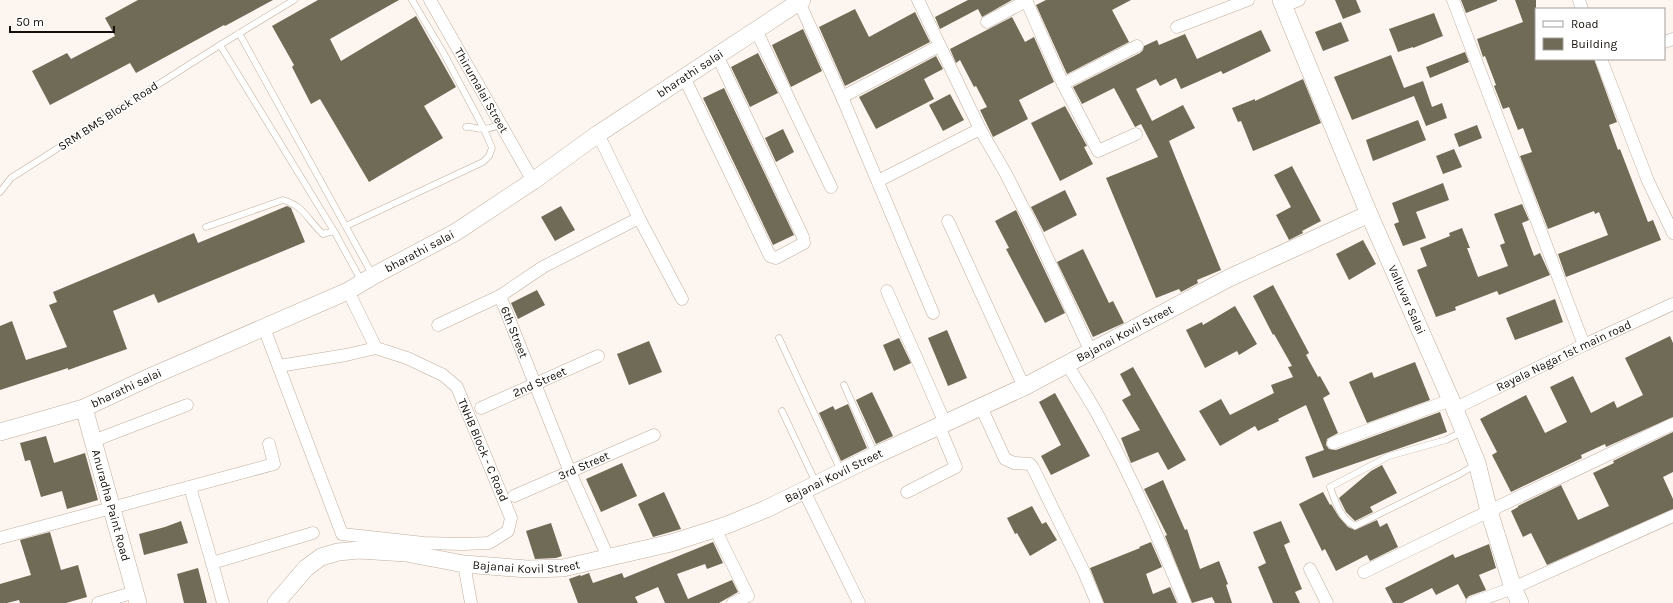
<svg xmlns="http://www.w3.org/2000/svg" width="1673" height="603" font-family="Karla,sans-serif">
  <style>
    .building { fill: #706b57 }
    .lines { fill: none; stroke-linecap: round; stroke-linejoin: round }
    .lane-casing { stroke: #c0ae9e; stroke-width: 7 }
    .street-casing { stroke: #c0ae9e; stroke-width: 13 }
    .secondary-casing { stroke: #c0ae9e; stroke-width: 18 }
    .lane { stroke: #fff; stroke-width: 6 }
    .street { stroke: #fff; stroke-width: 12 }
    .secondary { stroke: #fff; stroke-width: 17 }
    .labels { text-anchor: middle; stroke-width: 3; stroke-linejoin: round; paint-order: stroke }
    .street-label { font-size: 12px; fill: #16100a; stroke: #fff }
  </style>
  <rect width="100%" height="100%" fill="#fdf5ef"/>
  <path class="building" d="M138,0H273L225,26L224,25L136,73L130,63L50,105L32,71L67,53L71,59L115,36L105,18Z
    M318,0H399L330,39L341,61L416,16L456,87L424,106L443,138L369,182L320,99L311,104L292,67L294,65L272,26Z
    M968,0H1012L982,17L978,9L940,29L935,17Z
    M1046,0H1131L1112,10L1129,42L1067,74L1036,5Z
    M1335,0H1356L1361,12L1343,19Z
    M1461,0H1497V1L1466,13Z
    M1515,0H1536V59H1594L1617,122L1609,125L1618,150L1620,149L1648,222L1653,220L1661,240L1566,277L1558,254L1608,235L1599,212L1595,214L1594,211L1548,229L1520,156L1532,152L1523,128L1518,130L1509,107L1503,109L1494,86L1496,85L1485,56L1483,57L1477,39L1523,22Z
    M855,9L869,37L915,12L930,42L845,86L819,27Z
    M1434,13L1443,36L1413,48V47L1398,52L1389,29Z
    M1012,17L1025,42L1034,37L1054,82L1019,100L1028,119L993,137L980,110L987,107L976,86L974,87L960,60L956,63L950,49Z
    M1341,22L1349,41L1323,51L1315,32Z
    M803,29L822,71L791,87L772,45Z
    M1261,30L1271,51L1223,74L1221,71L1181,89L1176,78L1160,86L1156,79L1136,89L1152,121L1183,105L1195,128L1169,141L1221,270L1197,280L1198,283L1181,292L1179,289L1156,298L1106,178L1158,157L1141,124L1135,127L1114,88L1082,104L1073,87L1140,53L1143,50L1144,46L1157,40L1159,45L1185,34L1197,59Z
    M1465,52L1469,62L1430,78L1426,67Z
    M758,53L778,93L750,107L731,67Z
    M1391,55L1404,88L1423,81L1432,107L1442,103L1447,118L1426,126L1414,96L1352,120L1334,77Z
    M936,56L943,69L924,79L934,99L876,129L859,97Z
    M1303,79L1321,123L1253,151L1241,121L1238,122L1232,108L1255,99V101Z
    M724,88L794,235L773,245L703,98Z
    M950,94L964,120L943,131L929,105Z
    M1065,106L1087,146L1084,147L1093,164L1060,181L1031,123Z
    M1418,120L1426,140L1373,161L1366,140Z
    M1477,125L1482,138L1459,147L1454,134Z
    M783,129L794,152L776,162L765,138Z
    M1454,149L1462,167L1443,174L1436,156Z
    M1292,166L1321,221L1302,231L1303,233L1289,240L1276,215L1291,207L1274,175Z
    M1443,183L1449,200L1416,212L1426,238L1403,246L1394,224L1399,222L1392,203Z
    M1065,190L1077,215L1044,232L1031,207Z
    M1522,204L1529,220L1522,223L1534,256L1540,253L1550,275L1499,295L1497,291L1455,307L1456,310L1436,317L1417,270L1427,266L1420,248L1450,236L1449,233L1462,228L1470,248H1467L1478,277L1508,266L1500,245L1505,243L1494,214Z
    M287,206L291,208L305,242L158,303L154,294L113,311L127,349L68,370V368L0,390V326L12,321L26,360L67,347L49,305L57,302L53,292L194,233L198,243Z
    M561,206L575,230L555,241L541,217Z
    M1016,210L1065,313L1045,323L1006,249L1009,248L995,221Z
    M1363,240L1376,264L1349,280L1336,254Z
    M1083,249L1109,303L1113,301L1124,323L1093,337L1057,262Z
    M1273,285L1309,353L1306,355L1318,377L1320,376L1330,394L1323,398L1338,433L1327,439L1326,445L1329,449L1336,450L1440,412L1447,432L1313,478L1305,457L1324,450L1306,405L1278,419L1279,421L1258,431L1255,426L1220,446L1199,411L1221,399L1230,415L1274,393L1271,385L1293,377L1288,367L1292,366L1274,334L1273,335L1253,296Z
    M537,290L545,305L518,319L511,303Z
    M1555,299L1563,322L1515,340L1506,318Z
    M1235,306L1257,344L1239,355L1237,351L1205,368L1186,330L1202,322L1203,325Z
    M947,330L967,378L948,386L928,338Z
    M1670,336L1673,343V417L1606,447L1605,444L1581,455L1582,458L1511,492L1492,455L1497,452L1480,419L1526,395L1545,433L1567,422L1550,387L1573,376L1591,413L1614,401L1617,408L1643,395L1625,358Z
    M899,338L911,363L894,371L883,345Z
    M649,341L662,372L629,385L617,354Z
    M1415,362L1430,400L1367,423L1349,382L1372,372L1374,378Z
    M1133,367L1186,460L1168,470L1158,452L1131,463L1121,438L1140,430L1122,400L1131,395L1120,374Z
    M872,392L893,436L876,444L856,400Z
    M1055,393L1090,456L1051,475L1041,456L1061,445L1039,402Z
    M848,404L867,448L841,461L819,413L833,406L835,410Z
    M1673,432V472L1663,477L1673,499V509L1547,565L1531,533L1523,537L1511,511L1518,507V506L1561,485L1578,520L1609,506L1593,473L1614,463L1613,461Z
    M46,436L54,463L85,453L98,500L67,509L62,491L41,497L30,460L25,461L20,443Z
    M622,463L637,496L601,512L586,479Z
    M1382,465L1397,493L1370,507L1373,512L1355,521L1346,512L1339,498L1371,471Z
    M1163,480L1185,530L1187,529L1200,569L1219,561L1228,584L1226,585L1232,603H1215L1212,597L1192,603L1165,536L1167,535L1144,489Z
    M664,492L681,529L653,537L638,504Z
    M1323,492L1330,505L1331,504L1339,517L1348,527L1355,530L1377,520L1380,527L1387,523L1398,547L1370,561L1367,555L1336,571L1325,549L1322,551L1299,504Z
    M1032,506L1042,524L1046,522L1057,540L1030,556L1017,533L1015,534L1007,518Z
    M181,521L188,543L144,555L139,534L165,527Z
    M1281,521L1290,542L1284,545L1302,589L1295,592L1300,603H1273L1258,567L1266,563L1253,532Z
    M551,523L562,556L556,558L535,559L526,531Z
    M50,532L61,570L78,565L87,597L66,603H20L19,600L7,603H0V584L31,575L20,540Z
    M713,542L723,563L707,569L705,564L677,574L688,599L732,580L738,592L719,603H665L658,587L635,597L638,603H578L569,579L580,575L581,576L589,573L593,583L622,573L624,578Z
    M1151,542L1162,567L1146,574L1153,594L1170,587L1177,603H1104L1090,568L1140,548L1139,547Z
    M1489,544L1496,568L1479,575L1486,590L1469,596L1466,599L1458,584L1436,595L1432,588L1402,603H1393L1385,588L1453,554L1455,558Z
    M198,568L207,603H184L177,574Z"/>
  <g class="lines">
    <g class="lane-casing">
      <path id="lane" d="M239,33L372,274
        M220,45L334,231L362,282
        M466,127C470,126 471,127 475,128C484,130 493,128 501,124
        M0,192L11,178L220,45L294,0
        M346,226L483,162L489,156L492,148L484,129L443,52L412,0
        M206,227L283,200C306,207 307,220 323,234L334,231
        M779,338L841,471
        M844,385L875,454
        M782,411L816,483
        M1462,432L1446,440L1389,456L1330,487C1335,501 1341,520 1355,526L1460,474L1476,464"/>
    </g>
    <g class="street-casing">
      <g id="street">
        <path id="s1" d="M430,0L533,181"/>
        <path d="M918,0L980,129L1006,174L1033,227L1091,352"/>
        <path d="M1026,0L1063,84L1098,151L1136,134"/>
        <path d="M1453,0L1584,345"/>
        <path d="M1579,0L1582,9"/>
        <path d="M799,2L842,97L933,313"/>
        <path d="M1284,6L1299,0"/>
        <path d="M987,22L1026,1"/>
        <path d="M1177,27L1248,0"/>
        <path d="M756,30L831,187"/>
        <path d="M1664,42L1673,39"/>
        <path d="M1601,59L1648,181L1673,233"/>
        <path d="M684,77L770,256L776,258L804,243L803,237L717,55"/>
        <path d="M1063,84L1137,46"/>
        <path d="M842,97L939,46"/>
        <path id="s2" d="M598,134L639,218L543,267L500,296L570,472L608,557"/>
        <path d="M878,181L980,129"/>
        <path d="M639,218L682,299"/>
        <path d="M948,221L1024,387"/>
        <path d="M348,291L376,348"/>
        <path d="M887,291L945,423"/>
        <path d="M438,325L500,296"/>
        <path d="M264,328L342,534L424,543L463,544L489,543L508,531L511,518L457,387L443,375L407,358L376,348L346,355L279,366"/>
        <path d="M1067,364C1078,383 1091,401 1101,421C1133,480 1160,541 1185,603"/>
        <path d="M981,407L1005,459L1014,463L1030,464L1033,468L1083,570L1097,603"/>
        <path id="s3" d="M481,408L598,356"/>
        <path id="s4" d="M1454,409L1584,345L1673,304"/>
        <path d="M93,441L187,405"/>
        <path d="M1333,443L1451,400"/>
        <path d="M190,487L212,563"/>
        <path d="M804,491L859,603"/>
        <path d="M907,492L956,467L939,426"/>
        <path id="s5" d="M514,496L654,435"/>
        <path d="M715,529L748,596L733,603"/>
        <path d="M0,538L274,464L269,444"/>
        <path d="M464,564L471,603"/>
        <path d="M1310,569L1327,603"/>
        <path d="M1364,572L1489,511L1673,424"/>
        <path d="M98,603L135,592"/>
        <path d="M223,603L212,563L313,533"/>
        <path d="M1472,603L1513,588L1673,516"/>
      </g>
    </g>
    <g class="secondary-casing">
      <g id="secondary">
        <path id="s6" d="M1281,0L1369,214L1451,400L1477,463L1489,511L1513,588L1520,603"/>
        <path id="s7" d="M84,408L138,603"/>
        <path id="s8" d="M0,432L84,408L152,376L348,291L373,276L456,232L533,181L598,134L802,0"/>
        <path id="s9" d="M276,603L306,568L321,557L338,552L359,550L406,553L464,564L527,569L563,568L671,543L727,525L766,509L876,455L1024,387L1229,278L1369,214"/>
      </g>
    </g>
    <use href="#lane" class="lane"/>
    <use href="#street" class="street"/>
    <use href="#secondary" class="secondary"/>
  </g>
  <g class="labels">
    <g class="street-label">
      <text dy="4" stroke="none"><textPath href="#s8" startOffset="782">bharathi salai</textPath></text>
      <text dy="4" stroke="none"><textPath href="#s1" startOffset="104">Thirumalai Street</textPath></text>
      <text transform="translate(108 116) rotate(-33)" y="4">SRM BMS Block Road</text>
      <text dy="4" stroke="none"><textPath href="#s8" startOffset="458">bharathi salai</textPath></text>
      <text dy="4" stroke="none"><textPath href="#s6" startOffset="325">Valluvar Salai</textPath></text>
      <text dy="4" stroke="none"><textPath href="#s2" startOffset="292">6th Street</textPath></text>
      <text dy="4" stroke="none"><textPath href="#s9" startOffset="920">Bajanai Kovil Street</textPath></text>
      <text dy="4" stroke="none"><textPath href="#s4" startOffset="122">Rayala Nagar 1st main road</textPath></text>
      <text dy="4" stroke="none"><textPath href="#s3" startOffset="64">2nd Street</textPath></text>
      <text dy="4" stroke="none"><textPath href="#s8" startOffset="134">bharathi salai</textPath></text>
      <text transform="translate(483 450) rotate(67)" y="4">TNHB Block - C Road</text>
      <text dy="4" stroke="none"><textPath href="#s5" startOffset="76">3rd Street</textPath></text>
      <text dy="4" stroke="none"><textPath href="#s9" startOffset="596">Bajanai Kovil Street</textPath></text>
      <text dy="4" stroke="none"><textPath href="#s7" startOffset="101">Anuradha Paint Road</textPath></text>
      <text dy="4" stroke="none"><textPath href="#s9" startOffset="272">Bajanai Kovil Street</textPath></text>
    </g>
  </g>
  <rect x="1535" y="8" width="130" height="52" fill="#ffffff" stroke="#a29f9d"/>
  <rect x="1543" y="21" width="20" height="6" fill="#ffffff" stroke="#a29f9d"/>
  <text x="1571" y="28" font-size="12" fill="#16100a">Road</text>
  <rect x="1543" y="38" width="20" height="12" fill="#706b57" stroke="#a29f9d"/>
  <text x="1571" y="48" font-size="12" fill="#16100a">Building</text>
  <path d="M10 26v6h104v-6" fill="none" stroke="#16100a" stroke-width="2"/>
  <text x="16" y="26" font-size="12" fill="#16100a" stroke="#ffffff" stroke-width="3" paint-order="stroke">50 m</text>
</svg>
